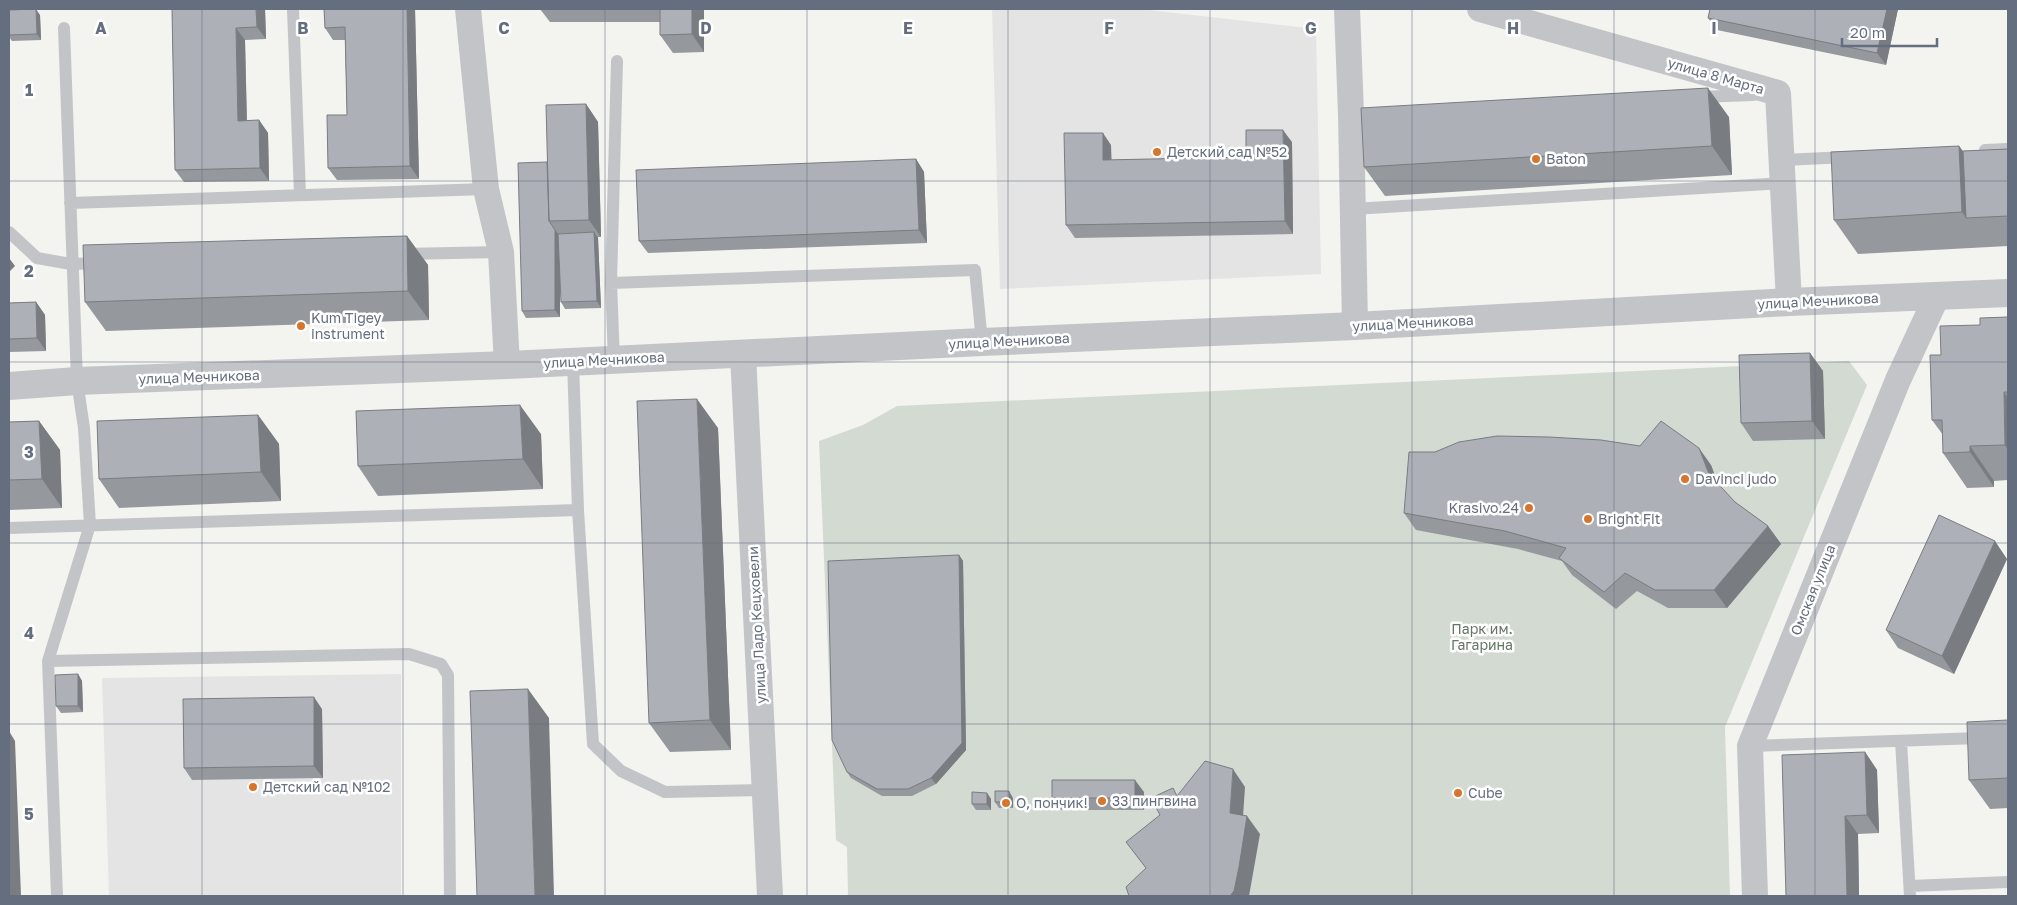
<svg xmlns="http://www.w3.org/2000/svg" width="2017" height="905" font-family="'Golos Text',sans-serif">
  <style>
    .built { fill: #e4e4e4 }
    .green { fill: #d3dad1 }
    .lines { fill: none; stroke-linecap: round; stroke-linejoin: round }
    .service { stroke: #c2c4c8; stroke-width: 12 }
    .minor { stroke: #c2c4c8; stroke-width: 26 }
    .tertiary { stroke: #c2c4c8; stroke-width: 28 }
    .wall { fill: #95989d }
    .shaded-wall { fill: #797c80 }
    .building { fill: #adb1b7; stroke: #797c80 }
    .grid { fill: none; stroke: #656e7f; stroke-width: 1; stroke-opacity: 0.55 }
    .poi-dot { fill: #d7752d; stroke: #fff; stroke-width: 2 }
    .labels { text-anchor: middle; stroke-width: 5; stroke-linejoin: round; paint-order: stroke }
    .street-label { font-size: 14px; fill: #656e7f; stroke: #fff }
    .poi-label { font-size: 14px; fill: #656e7f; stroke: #fff; text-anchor: start }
    .park-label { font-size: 14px; fill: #637763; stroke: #fff }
    .grid-label { font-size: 16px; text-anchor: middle; font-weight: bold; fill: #656e7f; stroke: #fff; stroke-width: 5; stroke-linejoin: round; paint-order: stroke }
  </style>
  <rect width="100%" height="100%" fill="#f3f4f0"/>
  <path class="built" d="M992,9H1140L1316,29L1321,274L1000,289Z
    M401,674V896H109L102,678Z"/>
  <path class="green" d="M1849,361L1867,385L1725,727L1730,896H848L847,847L836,840L819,441L863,425L897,406Z"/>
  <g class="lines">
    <path class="service" d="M293,9L300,195
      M1698,97L1753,95
      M1985,150L2008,149
      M1783,160L1847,157
      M70,203L486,189
      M1353,209L1783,183
      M9,232L37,258L71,264L100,263
      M403,254L501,252
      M611,283L975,270L982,342
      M614,360L611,283L617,61
      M573,362L578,510
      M9,528L578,510L593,744L621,771L665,792L766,790
      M48,661L409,654L441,664L448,675L450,896
      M1901,741L1910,896
      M1750,746L2008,737
      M1910,886L2008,882
      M57,896L48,661L90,525L84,428L77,381L64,28"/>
    <path class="minor" d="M468,9L486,189L501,252L507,365
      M1347,9L1351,114L1355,326
      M1480,9L1778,93L1789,302
      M743,354L770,896
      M1755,896L1750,746L1898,380L1937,296"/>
    <path class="tertiary" d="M9,386L77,381L507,365L982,342L1355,326L1789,302L2008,293"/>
  </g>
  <path class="wall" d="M172,9H265L266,39L245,40L247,121L259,120L268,133L269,181L184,182L175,170Z
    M324,9H415L419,179L337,180L328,168L347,115L345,40H333L325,28Z
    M540,9H704V52L673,53L660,35V22H550Z
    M1710,9H1898L1886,65L1717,30L1708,18Z
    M9,10L40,15L41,40L12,41L9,37Z
    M586,104L598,122L601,237H598V238L601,308L565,309L561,302L560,272V317L526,318L522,311L547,162Z
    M1729,117L1732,175L1385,196L1364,167Z
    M1292,142L1293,234L1075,238L1066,225L1111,145V160L1246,157Z
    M1959,146L1963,151L2008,149V246L1858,254L1834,220Z
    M916,159L924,172L927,243L648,253L639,241Z
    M407,236L428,265L429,320L106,331L85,302Z
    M36,302L45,315L46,351L9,352V303Z
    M2008,317V480L1994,481V487L1967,488L1943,453V435L1932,420L1941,355Z
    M1810,353L1823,371L1825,439L1753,441L1741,423Z
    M258,415L279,444L281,501L119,508L99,479Z
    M39,421L60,450L62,508L9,510V422Z
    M718,428L731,750L670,752L649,723Z
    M541,434L543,489L378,496L358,466Z
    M1435,452L1711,465L1718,484L1735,502L1768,526L1781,544L1727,608H1668L1637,591L1616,609L1572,575L1562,561L1518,549L1416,530L1404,513Z
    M959,555L963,561L966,750L936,784L912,796H882L851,778L847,772Z
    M2007,559L1954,674L1898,648L1886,630Z
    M78,674L82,681L83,712L61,713L56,706Z
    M322,709L323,778L192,780L184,768Z
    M2008,720V808L1990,809L1969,780Z
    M1865,752L1877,770L1879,833L1858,834L1859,896H1786Z
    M1144,792V810H1061L1052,798Z
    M987,793L991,799V810H976L972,804Z
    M1013,798V808H999L995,802Z"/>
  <path class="shaded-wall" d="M36,9L40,15L41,40L37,34Z
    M256,9H265L266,39L257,27Z
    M407,9H415L419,179L410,166Z
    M692,9H704V52L692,34Z
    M1887,9H1898L1886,65L1877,53Z
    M236,28L245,40L247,133L238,121Z
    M1708,88L1729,117L1732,175L1712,146Z
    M586,104L598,122L601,237L589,220Z
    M259,120L268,133L269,181L260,168Z
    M1283,130L1292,142L1293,234L1285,221Z
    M1103,133L1111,145L1112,172L1103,160Z
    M1959,146L1983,180L1966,218L1962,212Z
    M916,159L924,172L927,243L919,230Z
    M555,230L560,236V317L555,310Z
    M594,232L598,238L601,308L597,301Z
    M407,236L428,265L429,320L408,291Z
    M9,258L15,266L9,272Z
    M36,302L45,315L46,351L37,338Z
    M1810,353L1823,371L1825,439L1812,421Z
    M2004,392L2008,398V450L2005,445Z
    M697,399L718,428L731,750L710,720Z
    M520,405L541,434L543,489L523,459Z
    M258,415L279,444L281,501L261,472Z
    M39,421L60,450L62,508L42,479Z
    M1970,446L1994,481V487L1970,452Z
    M1699,448L1711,465L1721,492L1709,474Z
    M1768,526L1781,544L1727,608L1714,590Z
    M1995,541L2007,559L1954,674L1942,656Z
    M959,555L963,561L966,750L936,784L931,778Z
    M78,674L82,681L83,712L78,706Z
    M528,689L549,718L554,896H535Z
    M314,697L322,709L323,778L314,766Z
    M9,731L15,741L21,896H9Z
    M1865,752L1877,770L1879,833L1867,815Z
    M1233,769L1245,787L1242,831L1230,813Z
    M1135,780L1144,792V810L1135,798Z
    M1009,791L1013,798V808L1009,802Z
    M987,793L991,799V810L987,804Z
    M1247,816L1260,834L1249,896H1230Z
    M1845,816L1858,834L1859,896H1847Z"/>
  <path class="building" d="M36,9L37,34L9,35V10Z
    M172,9H256L257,27L236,28L238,121L259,120L260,168L175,170Z
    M324,9H407L410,166L328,168L327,115H347L345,27L325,28Z
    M660,9H692V34L660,35Z
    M1710,9H1887L1877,53L1708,18Z
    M1708,88L1712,146L1364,167L1361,108Z
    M586,104L589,220L549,221L546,105Z
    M1246,130H1283L1285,221L1066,225L1064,133H1103V160L1246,157Z
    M1959,146L1962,212L1834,220L1831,152Z
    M2008,149V216L1966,218L1963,151Z
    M916,159L919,230L639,241L636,170Z
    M547,162L549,221L555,230V310L522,311L518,163Z
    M594,232L597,301L561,302L558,234Z
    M407,236L408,291L85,302L83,245Z
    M36,302L37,338L9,339V303Z
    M2008,317V392H2004L2005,445L1970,446V452L1943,453L1942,420H1932L1930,355H1941L1940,326L1980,325V318Z
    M1810,353L1812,421L1741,423L1739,355Z
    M697,399L710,720L649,723L637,401Z
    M520,405L523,459L358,466L356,411Z
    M258,415L261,472L99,479L97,421Z
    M39,421L42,479L9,480V422Z
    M1661,421L1699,448L1709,474L1735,502L1768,526L1714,590H1655L1625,573L1604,592L1559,558L1566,548L1505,531L1404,513L1409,452H1435L1459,442L1497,436L1549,437L1601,440L1640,446Z
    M1939,515L1995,541L1942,656L1886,630Z
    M959,555L962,743L931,778L908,789H877L847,772L832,740L828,561Z
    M78,674V706H56L55,675Z
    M528,689L535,896H477L470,691Z
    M314,697V766L184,768L183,699Z
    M2008,720V778L1969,780L1967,722Z
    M1865,752L1867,815L1845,816L1847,896H1786L1782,755Z
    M1205,761L1233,769L1230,813L1247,816L1239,867L1234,891L1230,896H1129L1126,887L1146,868L1126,842L1160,815L1151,798L1173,788L1177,796Z
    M1052,780H1135V798H1052Z
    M995,791H1009V802H995Z
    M972,792L987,793V804H972Z"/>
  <path class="grid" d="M202,9V896M403,9V896M605,9V896M807,9V896M1008,9V896M1210,9V896M1412,9V896M1614,9V896M1815,9V896M9,181H2008M9,362H2008M9,543H2008M9,724H2008"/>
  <g class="poi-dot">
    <circle cx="1157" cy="152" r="5"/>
    <circle cx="1536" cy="159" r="5"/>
    <circle cx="301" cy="326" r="5"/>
    <circle cx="1685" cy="479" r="5"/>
    <circle cx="1529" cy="508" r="5"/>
    <circle cx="1588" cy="519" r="5"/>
    <circle cx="253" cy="787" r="5"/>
    <circle cx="1458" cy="793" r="5"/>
    <circle cx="1102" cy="801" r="5"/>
    <circle cx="1006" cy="803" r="5"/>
  </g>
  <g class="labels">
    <g class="street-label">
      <text transform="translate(1716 76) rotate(16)" y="5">улица 8 Марта</text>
      <text transform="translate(1818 301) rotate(-3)" y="5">улица Мечникова</text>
      <text transform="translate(1413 323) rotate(-3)" y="5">улица Мечникова</text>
      <text transform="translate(1009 341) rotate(-3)" y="5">улица Мечникова</text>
      <text transform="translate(604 360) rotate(-3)" y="5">улица Мечникова</text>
      <text transform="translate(199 377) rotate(-2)" y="5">улица Мечникова</text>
      <text transform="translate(1813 590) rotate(-68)" y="5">Омская улица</text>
      <text transform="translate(757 625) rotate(-93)" y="5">улица Ладо Кецховели</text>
    </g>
    <g class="poi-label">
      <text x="1167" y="157">Детский сад №52</text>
      <text x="1546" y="164">Baton</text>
      <text x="311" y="323">Kum Tigey<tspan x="311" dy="16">instrument</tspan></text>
      <text x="1695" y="484">Davinci judo</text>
      <text x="1519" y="513" text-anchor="end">Krasivo.24</text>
      <text x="1598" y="524">Bright Fit</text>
      <text x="263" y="792">Детский сад №102</text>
      <text x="1468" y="798">Cube</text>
      <text x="1112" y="806">33 пингвина</text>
      <text x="1016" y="808">О, пончик!</text>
    </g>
    <g class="park-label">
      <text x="1482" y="634">Парк им.<tspan x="1482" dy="16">Гагарина</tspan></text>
    </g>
  </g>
  <g class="grid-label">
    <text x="101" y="34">A</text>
    <text x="303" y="34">B</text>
    <text x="504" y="34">C</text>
    <text x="706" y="34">D</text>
    <text x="908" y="34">E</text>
    <text x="1109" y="34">F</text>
    <text x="1311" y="34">G</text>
    <text x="1513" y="34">H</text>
    <text x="1714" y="34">I</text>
    <text x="29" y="96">1</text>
    <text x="29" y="277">2</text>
    <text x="29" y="458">3</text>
    <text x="29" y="639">4</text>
    <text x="29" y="820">5</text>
  </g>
  <rect width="2017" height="905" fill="none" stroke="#656e7f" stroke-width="20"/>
  <path d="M1842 38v8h95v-8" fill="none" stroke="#656e7f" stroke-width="2.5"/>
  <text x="1850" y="38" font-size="15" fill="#656e7f" stroke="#ffffff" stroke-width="4" paint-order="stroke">20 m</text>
</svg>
